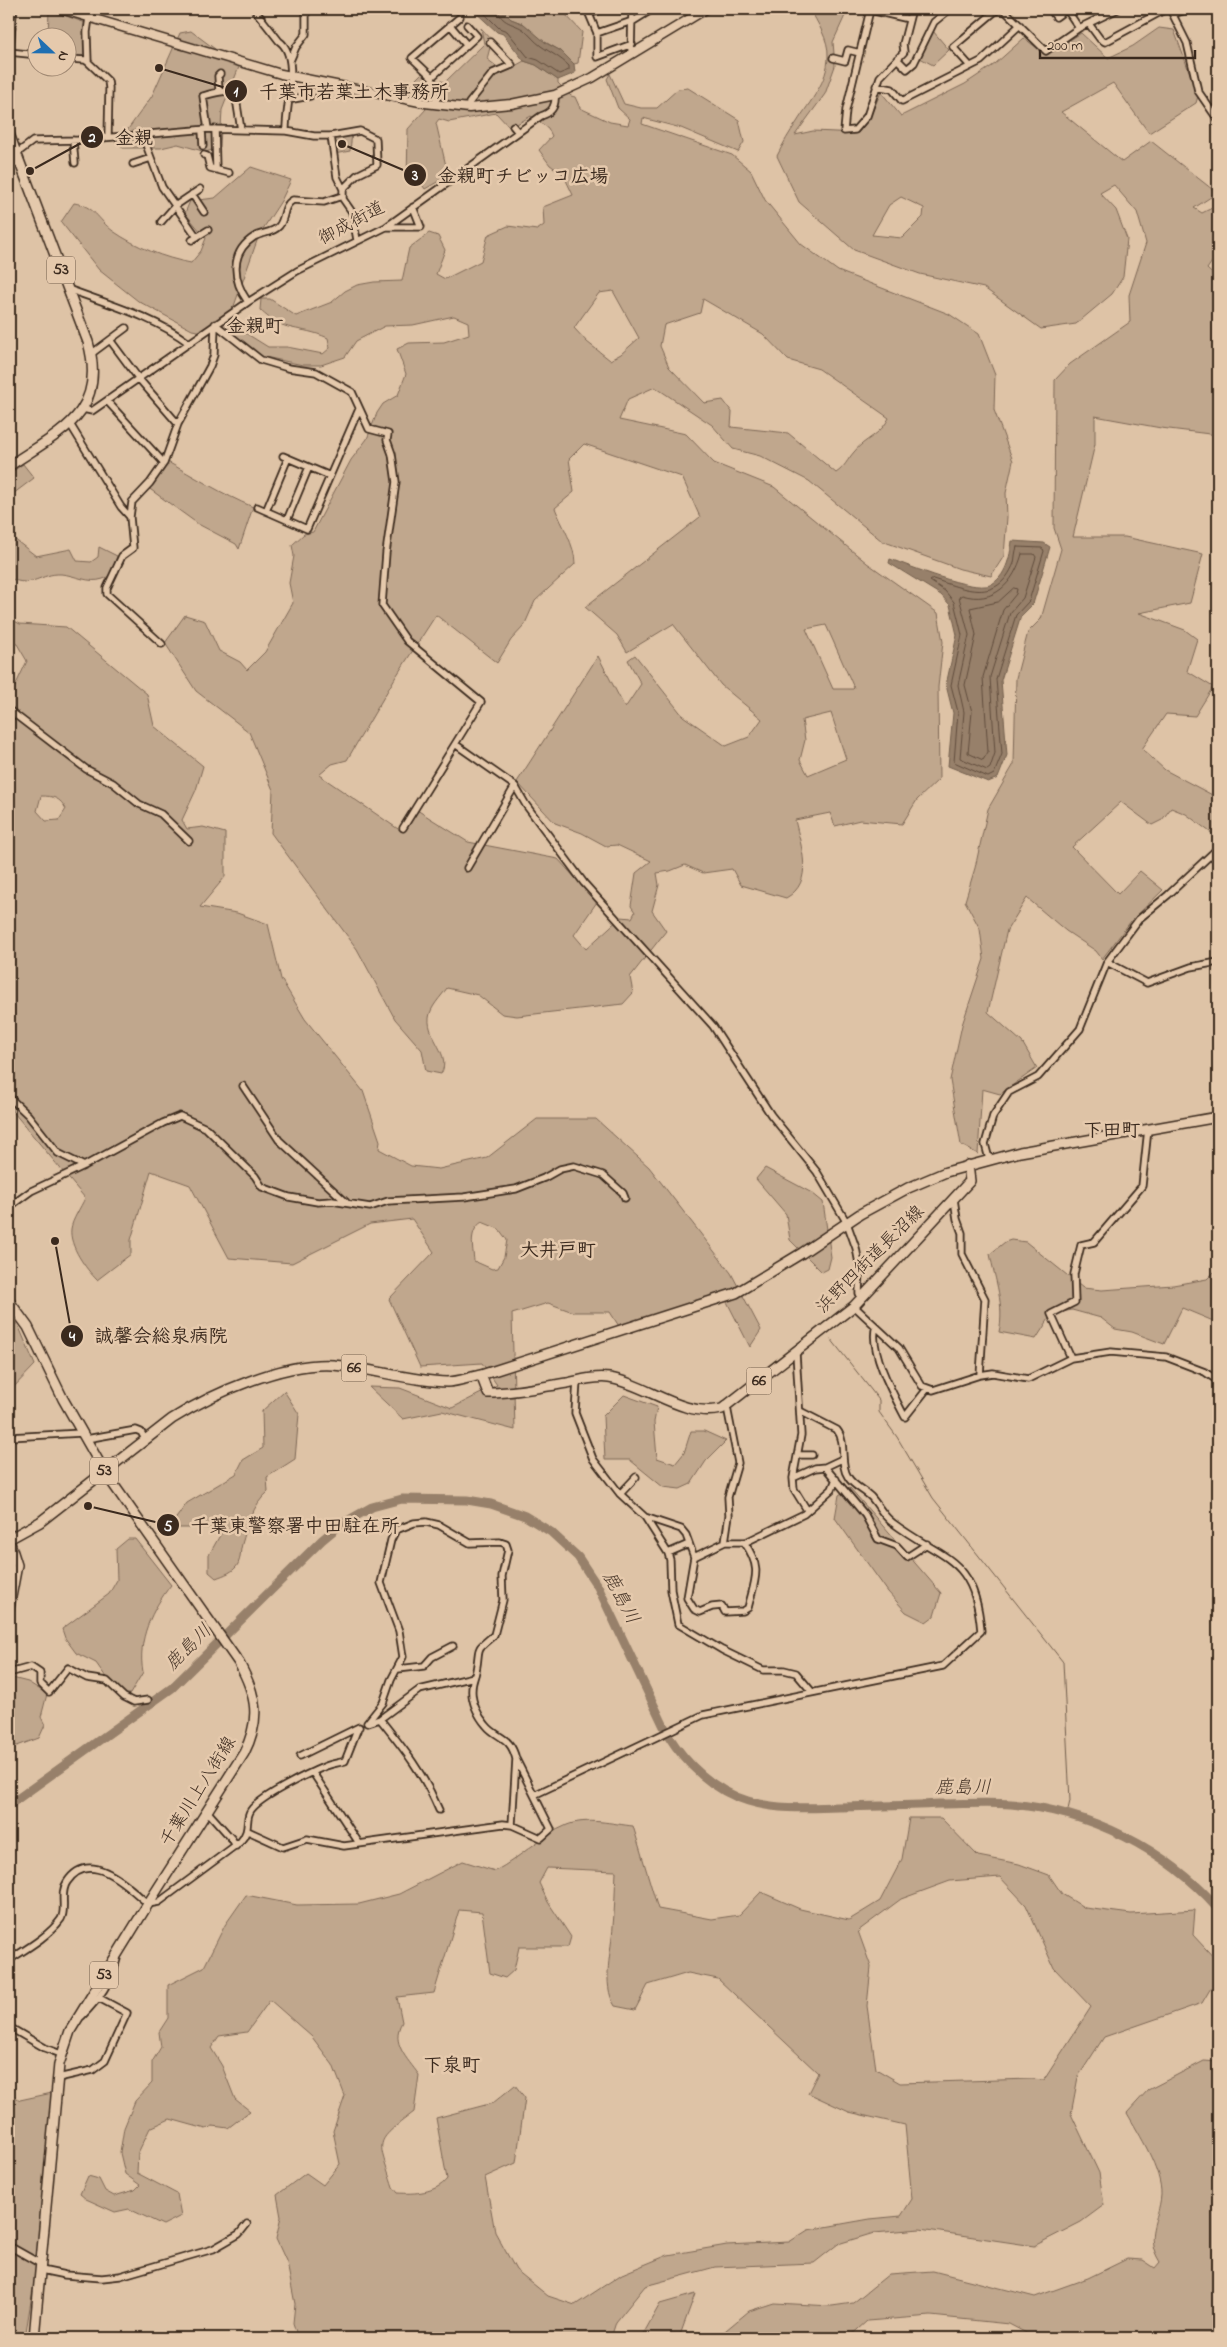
<svg xmlns="http://www.w3.org/2000/svg" width="1227" height="2347" font-family="'Indie Flower','Klee One',sans-serif">
  <style>
    .green { fill: #c0a78d; stroke: #7e6856; fill-rule: evenodd }
    .water { fill: #97806a; stroke: #725e4c }
    .lines { fill: none; stroke-linecap: round; stroke-linejoin: round }
    .shore { stroke: #604c3c; stroke-width: 1 }
    .stream { stroke: #725e4c; stroke-width: 1 }
    .river { stroke: #97806a; stroke-width: 9 }
    .street-casing { stroke: #3b2a1e; stroke-width: 9 }
    .secondary-casing { stroke: #3b2a1e; stroke-width: 11 }
    .primary-casing { stroke: #3b2a1e; stroke-width: 12 }
    .street { stroke: #e5c9ac; stroke-width: 5.5 }
    .secondary { stroke: #e5c9ac; stroke-width: 8 }
    .primary { stroke: #e5c9ac; stroke-width: 9 }
    .labels { text-anchor: middle; dominant-baseline: central; stroke-width: 5; stroke-linejoin: round; paint-order: stroke }
    .shield { fill: #e5c9ac; stroke: #6e5a49; stroke-width: 1 }
    .shield-label { font-size: 16px; font-weight: bold; fill: #3b2a1e }
    .street-label { font-size: 18px; fill: #3b2a1e; stroke: #e5c9ac }
    .neighbourhood-label { font-size: 19px; font-weight: bold; fill: #3b2a1e; stroke: #e5c9ac }
    .water-label { font-size: 19px; font-style: italic; fill: #4d3b2d; stroke: #e5c9ac }
    .leader { fill: none; stroke: #3b2a1e; stroke-width: 2 }
    .callout-dot { fill: #3b2a1e; stroke: #e5c9ac; stroke-width: 2 }
    .mark-label { font-size: 15px; text-anchor: middle; font-weight: bold; fill: #fff }
    .callout-label { font-size: 19px; text-anchor: middle; font-weight: bold; fill: #3b2a1e; stroke: #e5c9ac; stroke-width: 5; stroke-linejoin: round; paint-order: stroke }
  </style>
  <rect width="100%" height="100%" fill="#dec3a6"/>
  <filter id="ink" filterUnits="userSpaceOnUse"><feTurbulence type="fractalNoise" baseFrequency=".02" numOctaves="2"/><feDisplacementMap in="SourceGraphic" scale="10" xChannelSelector="R" yChannelSelector="G"/><feConvolveMatrix kernelMatrix="1 2 1 2 8 2 1 2 1" color-interpolation-filters="sRGB"/></filter>
  <g filter="url(#ink)">
    <path class="green" d="M501 9H575L565 14 582 32 578 63 574 64 561 51 540 39 524 24 511 19Z
      M810 9H848L833 42 835 66 825 94 795 135 813 131 858 133 869 119 881 92 901 116 965 84 995 64 1024 38 1046 55 1081 33 1108 58 1133 46 1159 28 1174 30 1198 96 1196 103 1149 133 1113 83 1061 112 1122 162 1151 141 1217 193 1194 208 1202 213 1218 205V253L1207 269 1218 279V435L1161 428 1095 416V444L1073 537H1125L1203 554 1190 603 1139 613 1185 630 1197 639 1187 671 1213 687 1195 716 1166 714 1142 749 1165 770 1218 798V838L1186 814 1171 808 1162 820 1152 825 1121 802 1072 847 1118 894 1140 871 1163 890 1131 921 1102 959 1096 951 1066 931 1027 898 1007 930 988 1012 1022 1042 1037 1068 1000 1094 982 1089 978 1154 961 1145 950 1080 962 1025 984 959 980 929 965 901 975 868 988 809 1014 764 1016 678 1028 632 1041 619 1061 549 1054 528 1055 380 1070 364 1130 322 1129 295 1146 243 1137 212 1114 185 1100 193 1116 210 1127 239 1123 277 1112 294 1076 324 1041 329 984 288 920 274 854 250 799 202 777 156C783 144 789 133 797 122 810 101 828 82 828 56 829 40 817 22 810 9ZM901 197 924 208 923 217 902 238 872 235 889 205Z
      M49 10 86 23 85 55 79 57 68 51V38H48Z
      M481 28 492 40 487 59 504 72 524 61 536 65 558 80V83L571 96 575 97 580 108 610 122 628 125 630 119 618 108 607 79 610 74 624 104 641 108H657L678 89 688 88 739 120 744 142 738 152 681 128 643 118 642 124 732 155 751 171 765 200 801 244 838 271 949 314 979 334 995 375 994 410 1013 461 1006 493 1007 517 1004 556 991 576 960 569 882 541 809 481 760 456 733 449 712 425 655 387 628 399 619 420 686 434 714 463 774 487 867 563 938 613 943 642 938 687 939 779 917 800 902 824 860 820 835 826 830 813 795 820C801 847 815 882 786 898L741 885 732 869 703 873 685 865 670 871 657 873 659 885 652 911 666 931 630 977 633 993 623 1004 517 1016 502 1014 478 995 447 988C441 997 430 1007 429 1018 427 1038 452 1055 441 1074L426 1071 422 1050 395 1019 357 949 271 833 273 790 249 732 196 691 165 643 185 615 205 621 219 651 240 662 247 670 265 652 293 603 289 583 294 556 292 545 304 534 313 532 351 460 367 439 377 413 383 404 398 395 406 374 397 349 409 343 444 342 469 334 468 322 454 316 413 325 385 326 356 341 345 357 321 365H303L256 355 227 329 214 334 192 330 138 301 99 270 61 222 74 203C95 206 97 219 113 231 136 247 164 258 191 263L201 251 206 238 185 213 190 201 215 198 251 167 291 180 281 201 259 235 234 306 231 324 268 347H287L323 354 330 348 328 338C299 325 285 334 260 310L261 299H270L296 316 332 302 345 291 357 285 374 282 402 281 409 248 429 233 438 236 445 250 436 274 445 279 481 261 488 235 508 226 537 230 544 225 543 207 573 195 563 174 550 165 539 150 552 136 548 128 531 116 510 128 496 113 449 122 439 119 436 123 446 166 439 181 425 189 418 179 407 180 408 129 426 109 406 89 427 68 437 80 445 82 484 44ZM613 291 639 338 621 354 610 360 587 342 574 328 599 293ZM703 299 763 334 788 360 819 369 889 418C880 436 865 438 854 452 847 460 845 467 836 473L788 433 731 427 732 412 723 400 704 403 669 367 660 346 664 325 700 313ZM584 444 682 477 700 517 585 607 617 635 627 652 673 624 721 685 762 719 749 737 726 746 683 716 635 655 628 660 641 684 625 708 598 656 517 782 555 823 582 833 606 846 617 845 651 861 636 873 631 906 635 912 632 918 621 917 586 949 574 935 597 902 558 859 468 842 417 810 401 831 319 775 332 764 347 760 395 678 436 615 497 663 511 640 524 626 535 601 575 564C575 545 562 526 555 508L574 492 569 459ZM826 625 854 688 853 689H833L806 629ZM831 713 846 759 808 775 800 760 805 740 802 720Z
      M191 31 239 67 222 110 220 147 206 152 178 144 161 148H123L118 143 152 96 180 33Z
      M933 31 949 50 933 65 920 58Z
      M352 133 350 151 334 154 332 137Z
      M166 461C195 477 222 494 253 507L239 549 236 544 198 524 147 487Z
      M23 464 34 478 9 497V474Z
      M9 535 36 556 71 549 77 561 91 562 98 557 99 547 117 556C114 564 112 577 103 579 89 584 75 575 61 574 40 573 33 589 9 578Z
      M9 618 20 624 66 627 147 694 154 726 203 766 196 790 182 820 187 829 203 827 225 833V877L200 907 237 913 268 924 281 979 305 1019 363 1091 380 1141 379 1149 411 1166 439 1169 487 1158 537 1119H596L649 1167 731 1273 761 1330 750 1347 724 1296 622 1331 610 1312H573L548 1303 512 1314 515 1430 442 1411 403 1419 369 1387 400 1388 452 1408 497 1385 482 1363 420 1367 389 1299 434 1252 412 1219 370 1224 292 1263 229 1258 190 1185 151 1171 131 1240V1254L97 1280C86 1269 69 1246 71 1229 72 1220 81 1207 85 1198L9 1107V699L27 661 17 644 9 643ZM41 796C54 796 60 798 66 809L59 820 46 821 37 811ZM482 1222 499 1229 507 1240 504 1257 498 1268 492 1269 474 1261C473 1248 468 1231 482 1222Z
      M765 1168 812 1193 823 1202 831 1257 828 1269 822 1272 790 1240 786 1214 756 1179Z
      M1011 1240 1026 1242 1083 1288 1102 1290 1173 1285 1207 1279 1218 1268V1323L1182 1308 1164 1344 1132 1332 1115 1329 1101 1318 1072 1310 1052 1314 1036 1339 999 1332C1005 1305 995 1280 990 1254L1005 1242Z
      M9 1315 19 1327 35 1365 9 1392Z
      M284 1391 299 1414 295 1459 267 1477 268 1492C253 1504 247 1527 242 1544 240 1550 241 1558 238 1564 234 1572 224 1575 216 1578L209 1572V1555L224 1528H169L187 1503 236 1474 243 1460 263 1448 262 1411Z
      M624 1395 657 1407 654 1422 657 1458 675 1464 684 1453 691 1431H704L726 1441 706 1461 691 1484 680 1489 663 1487 630 1460H605L603 1416Z
      M850 1488 941 1593 934 1616 926 1622 906 1612 888 1592 835 1518 839 1495Z
      M128 1539H135L171 1585C152 1609 137 1640 143 1672L130 1694H118L96 1663 76 1653 65 1638 62 1629 109 1594 117 1580 116 1549Z
      M12 1678 28 1682 47 1694 41 1717 45 1725 39 1738 17 1746 9 1744V1681Z
      M909 1818H941L978 1856 1019 1864 1049 1875 1062 1894 1085 1908 1131 1914 1195 1910 1193 1935 1218 1962 1215 1981 1202 2003 1104 2037 1078 2077 1071 2114 1099 2173 1104 2205 1081 2222 1034 2246 920 2229 874 2233 838 2244 814 2263 715 2267 645 2286 616 2322 611 2338H298L293 2323 295 2304 287 2263 276 2239 281 2217 277 2195 306 2173 323 2185 340 2164 333 2131 345 2096 333 2065 312 2037 270 2000 247 2032 219 2036 211 2048 222 2066 235 2099 250 2111 228 2128 213 2126 206 2129 170 2119 150 2128 138 2153 137 2173 177 2194 181 2216 163 2225 129 2209 115 2212 86 2199 80 2194 88 2176 99 2179 105 2191 114 2196 135 2190 140 2185 125 2174 120 2153 124 2128 135 2101 152 2083V2062L161 2047 159 2032 168 2018V1985L204 1967 225 1925 246 1895 297 1905 359 1904 399 1894 463 1861 495 1871C520 1858 540 1836 567 1825 587 1817 613 1824 633 1826L658 1909 712 1919 739 1915 761 1892 800 1909 849 1920 880 1901 902 1859ZM547 1868 616 1871C615 1889 615 1907 613 1926 612 1950 601 1984 615 2006L635 2010 648 1985 688 1973 718 1979 818 2073 808 2093 849 2112 905 2125 912 2199 901 2216 870 2219 808 2230 789 2242 727 2245 668 2255 622 2274 575 2305 548 2296 516 2270 495 2232 485 2177 516 2163 525 2098 515 2085 493 2103 436 2118 447 2179C436 2193 414 2194 398 2193L393 2187C378 2139 372 2144 414 2112L419 2075C407 2058 390 2043 402 2022L397 1997 434 1993 459 1910 482 1912 490 1973 505 1978 514 1970 519 1947H568L571 1937 548 1902 539 1883ZM1000 1877 1026 1905 1054 1968 1091 2007 1044 2080 1032 2079 900 2083 876 2069 867 2006 871 1967 858 1931 901 1899 950 1881Z
      M1204 2061 1218 2062V2338H1031L1030 2335 1009 2324 931 2316 867 2321 848 2338H719L720 2335 749 2311 774 2303 832 2306 853 2303 889 2274 933 2271 1035 2297 1088 2278 1127 2259 1143 2260 1155 2268 1160 2262C1143 2235 1159 2221 1161 2195 1162 2170 1139 2134 1127 2113L1148 2090Z
      M9 2093 20 2100 52 2093 35 2276 25 2338H9Z
      M695 2294 679 2338H641L660 2304Z"/>
    <path class="water" d="M472 9H501L511 19 524 24 546 43 561 51 574 64 575 73 558 80 536 65 524 61 503 34 497 32Z
      M1012 541 1044 543 1050 547 1033 604 1021 616 1001 680 1007 755 998 778 988 782 948 766 953 713 946 685 957 635 950 605 941 595 889 563 890 559C910 566 972 592 990 585 1006 577 1010 557 1012 541Z"/>
    <g class="lines">
      <path class="shore" d="M480 9 499 28 507 31 528 57 538 60 559 74 569 70V66C560 57 551 53 541 46 534 41 530 35 524 30 515 23 500 24 498 9
        M1017 547 1042 548 1044 551 1029 601 1016 615 996 679 1002 754 994 774 988 777 954 762 958 712 951 685 962 635 954 602 945 591 930 581 933 579C965 589 997 605 1014 563 1015 558 1015 552 1017 547Z
        M1022 554H1034L1036 557 1023 598 1010 613 990 677 995 753 990 768 987 770 960 758 964 712 958 685 969 635 959 597 962 595C994 605 1014 583 1022 554Z
        M1014 588 1017 589 1016 594 1003 610 983 677 988 752 983 760 968 753 972 712 965 685 976 635 970 608 998 602Z"/>
      <path class="stream" d="M831 1339 879 1400V1412L897 1437 933 1498 1063 1662 1070 1801 1067 1814"/>
      <path class="river" d="M9 1805 172 1688 322 1540 340 1525 372 1507 402 1499 467 1500 491 1504 525 1516 551 1532 578 1557 598 1587 668 1735C686 1764 714 1791 748 1801 777 1810 807 1808 838 1807 872 1806 906 1806 939 1804 963 1804 987 1802 1011 1804 1090 1811 1166 1849 1218 1908"/>
      <g class="street-casing">
        <path id="street" d="M254 9 279 41C301 56 285 108 286 131
          M603 9 589 14 597 33V57L632 44
          M1003 9 1046 51 1079 28
          M1050 9 1056 17 1067 9
          M1170 9 1187 43 1198 91 1218 120
          M1067 10 1079 28 1118 9
          M1173 14 1189 9
          M89 18 87 32 88 62 108 81 109 88 108 137
          M909 19 870 10 846 110 844 131 855 130 867 116 880 77 904 52 903 44 912 9
          M632 22 653 9
          M1089 24 1100 39 1105 42 1166 9
          M450 25 467 45
          M597 33 632 21
          M9 52 38 55
          M631 55 632 9
          M833 58 845 61 848 50 860 53
          M68 59 85 60 88 62
          M897 59 907 69 914 63 934 22 950 9
          M290 61 296 47 306 34V9
          M970 66 953 47 998 9
          M432 77 477 36 467 25
          M876 86 892 89 902 101 981 61 1020 25
          M219 91 218 76 220 74
          M288 100 310 96 313 92
          M437 105 432 77 412 58 460 17
          M469 108V103L493 73 512 65 490 42
          M513 126 518 132
          M208 129 203 96C214 93 224 90 235 92L241 130
          M215 129 216 168
          M202 130 203 146
          M142 134 162 187 197 237
          M331 136 337 177 343 189V199L352 212 357 240
          M73 140 75 163
          M16 154 33 141 78 140 208 129 286 131 314 136H331L360 131 376 139 377 165 357 175 343 189
          M204 155 207 156 210 168 229 173
          M133 164 151 158
          M9 168 18 160
          M192 194 204 212
          M161 222 175 206 200 189
          M386 227H421L413 207
          M192 240 208 230
          M68 289C108 304 155 317 189 343
          M248 302C233 281 229 253 254 237 262 232 272 234 279 226 286 218 282 206 293 200L324 202 342 196
          M215 324 261 360 288 368 316 372 352 392 369 429 388 434 387 440 392 454 396 482 386 553 382 605 407 641 481 702 455 744 515 786 526 805 584 883 713 1026 771 1115 817 1172 847 1223 856 1248 860 1269 859 1293 861 1298
          M110 340 139 379 178 424
          M91 354 126 328
          M107 401 164 463
          M83 409 92 411 248 302 297 271 386 227 541 116C552 113 556 106 555 95
          M70 424 121 507 130 517 133 548 122 556 107 588V594L162 644
          M283 456 330 476
          M257 507 307 529 359 409
          M266 511 288 458
          M130 517 132 502 150 483 164 463 178 424 210 366 214 355 215 324
          M287 520 309 467
          M9 710 86 769 113 783 139 804 161 814 189 841
          M403 828 455 744
          M467 868 515 786
          M1107 962 1147 983 1191 967 1218 962
          M243 1086 279 1140 346 1202
          M9 1097 28 1115 58 1153 84 1166
          M989 1159 985 1144 993 1116 1009 1092 1038 1077 1080 1029 1107 962 1139 919 1168 895 1218 848
          M954 1199 957 1219 962 1233V1254L985 1299 980 1375
          M9 1207 31 1191 84 1166 163 1123 180 1116 206 1128 255 1176 262 1187 289 1197 318 1202 332 1201 370 1207 388 1201 464 1197 516 1189 544 1178 560 1169 574 1166 603 1175 623 1193 625 1198
          M854 1306 899 1348 922 1386 933 1390 980 1375 993 1373 1028 1379 1071 1358 1111 1352 1166 1357 1205 1372 1218 1381
          M876 1326C868 1349 894 1396 905 1417L927 1389
          M796 1353 801 1435 793 1478 794 1489 807 1510
          M1071 1358 1051 1314 1075 1302 1074 1274 1081 1245 1094 1242 1142 1186 1148 1129
          M577 1381 575 1413 593 1459 620 1494 645 1517 668 1553 670 1560 671 1590 678 1624 722 1650 763 1670H784L796 1673 812 1692
          M9 1437 82 1433
          M86 1439 136 1430 141 1432 145 1439
          M798 1455H812
          M825 1467 842 1459
          M793 1478 815 1468 825 1467 865 1515 878 1539 897 1546 907 1557 927 1544
          M620 1494 636 1477
          M645 1517 681 1529 686 1535 694 1557 687 1598 694 1609 700 1612 712 1607 722 1606 725 1612 743 1611 748 1608C755 1579 763 1569 744 1542
          M725 1542 729 1515 728 1497 738 1463 727 1407
          M668 1553 689 1544
          M694 1557 725 1542H746L804 1514 832 1489 836 1479
          M398 1669 424 1666 432 1657 453 1646
          M9 1673 31 1667 40 1673V1683L49 1692 68 1668 87 1678 107 1681 124 1697 134 1702 148 1700
          M380 1719C404 1749 424 1774 439 1810
          M367 1723 383 1703 391 1680 403 1657 399 1631 381 1583 391 1540 396 1530 414 1523 426 1522 439 1525 470 1543 500 1542 506 1544 508 1550 502 1576 503 1600 494 1635C473 1652 481 1646 476 1671 475 1677 472 1682 472 1689 471 1701 478 1716 486 1725 497 1739 510 1735 516 1759L512 1825
          M368 1723 380 1719 419 1690 474 1677
          M300 1756 359 1727
          M516 1759 534 1795 703 1715 943 1666 981 1631C975 1556 944 1561 893 1523 883 1516 879 1506 871 1497 864 1490 853 1486 848 1477 839 1464 847 1442 837 1430L800 1411
          M313 1773 359 1843
          M207 1811 232 1839 236 1846
          M248 1831 283 1847 307 1839 344 1846 503 1824 512 1825 541 1838 551 1829 534 1795
          M9 1960C26 1949 49 1936 61 1919 67 1909 59 1893 67 1882 90 1847 129 1887 148 1904L159 1902 240 1842C252 1829 244 1819 251 1810 261 1796 309 1773 326 1766 332 1764 338 1763 345 1761L358 1728
          M82 2016C99 1999 111 1983 117 1959
          M9 2027 45 2048 61 2054
          M58 2078 93 2070 105 2061 127 2013 99 1998
          M9 2246 41 2264
          M41 2270 65 2275 102 2278 120 2276 213 2249 239 2234 247 2224"/>
      </g>
      <g class="secondary-casing">
        <path id="secondary" d="M61 9 281 74 425 103 469 108 511 104 555 95 592 78 706 9"/>
      </g>
      <g class="primary-casing">
        <path id="primary" d="M9 41 12 9
          M9 134 88 342C108 414 59 432 9 466
          M9 1301 28 1327 63 1399 104 1471 239 1663C257 1696 261 1719 244 1753L148 1904 70 2031 59 2064 34 2338
          M481 1375 488 1393C515 1393 541 1387 567 1383 581 1380 596 1376 609 1378 647 1384 682 1418 722 1409L854 1306 970 1181 968 1165
          M9 1539 40 1522 172 1419C213 1393 284 1362 333 1365 371 1368 409 1381 447 1382 458 1382 470 1377 481 1375L736 1293 802 1253 860 1214 908 1188 946 1172 1020 1152 1218 1117
          M9 1540 17 1565 9 1608"/>
      </g>
      <use href="#street" class="street"/>
      <use href="#secondary" class="secondary"/>
      <use href="#primary" class="primary"/>
    </g>
  </g>
  <g class="labels">
    <g class="shield">
      <rect x="47" y="256.5" width="28" height="27" rx="4"/>
      <rect x="341.5" y="1354.5" width="25" height="27" rx="4"/>
      <rect x="746.5" y="1367.5" width="25" height="27" rx="4"/>
      <rect x="90" y="1457.5" width="28" height="27" rx="4"/>
      <rect x="90" y="1961.5" width="28" height="27" rx="4"/>
    </g>
    <g class="shield-label">
      <text x="61" y="270">53</text>
      <text x="354" y="1368">66</text>
      <text x="759" y="1381">66</text>
      <text x="104" y="1471">53</text>
      <text x="104" y="1975">53</text>
    </g>
    <g class="street-label">
      <text transform="translate(352 224) rotate(-28)">御成街道</text>
      <text transform="translate(871 1260) rotate(-45)">浜野四街道長沼線</text>
      <text transform="translate(199 1792) rotate(-58)">千葉川上八街線</text>
    </g>
    <g class="neighbourhood-label">
      <text x="255" y="327">金親町</text>
      <text x="1112" y="1131">下田町</text>
      <text x="558" y="1251">大井戸町</text>
      <text x="452" y="2066">下泉町</text>
    </g>
    <g class="water-label">
      <text transform="translate(620 1598) rotate(62)">鹿島川</text>
      <text transform="translate(189 1648) rotate(-45)">鹿島川</text>
      <text x="963" y="1788">鹿島川</text>
    </g>
  </g>
  <path class="leader" d="M159 68L236 91M30 171L92 137M342 144L415 175M55 1241L72 1336M88 1506L168 1525"/>
  <g class="callout-dot">
    <circle cx="159" cy="68" r="5"/>
    <circle cx="30" cy="171" r="5"/>
    <circle cx="342" cy="144" r="5"/>
    <circle cx="55" cy="1241" r="5"/>
    <circle cx="88" cy="1506" r="5"/>
    <circle cx="236" cy="91" r="12"/>
    <circle cx="92" cy="137" r="12"/>
    <circle cx="415" cy="175" r="12"/>
    <circle cx="72" cy="1336" r="12"/>
    <circle cx="168" cy="1525" r="12"/>
  </g>
  <g class="mark-label">
    <text x="236" y="96">1</text>
    <text x="92" y="142">2</text>
    <text x="415" y="180">3</text>
    <text x="72" y="1341">4</text>
    <text x="168" y="1531">5</text>
  </g>
  <g class="callout-label">
    <text x="354" y="98">千葉市若葉土木事務所</text>
    <text x="134" y="144">金親</text>
    <text x="523" y="182">金親町チビッコ広場</text>
    <text x="161" y="1342">誠馨会総泉病院</text>
    <text x="295" y="1532">千葉東警察署中田駐在所</text>
  </g>
  <rect width="1227" height="2347" fill="none" stroke="#e5c9ac" stroke-width="30"/>
  <rect x="15" y="15" width="1197" height="2317" fill="none" stroke="#3b2a1e" stroke-width="2" filter="url(#ink)"/>
  <g transform="translate(52 52) rotate(112)"><circle r="24" fill="#e5c9ac" stroke="#a18973"/>
  <path d="M0-4L9 19L0 12L-9 19Z" fill="#1f6fb2"/>
  <text y="-8" font-size="14" font-weight="bold" text-anchor="middle" fill="#3b2a1e">N</text>
  </g>
  <path d="M1040 50v8h155v-8" fill="none" stroke="#3b2a1e" stroke-width="2.5"/>
  <text x="1047" y="50" font-size="15" fill="#3b2a1e" stroke="#e5c9ac" stroke-width="4" paint-order="stroke">200 m</text>
</svg>
